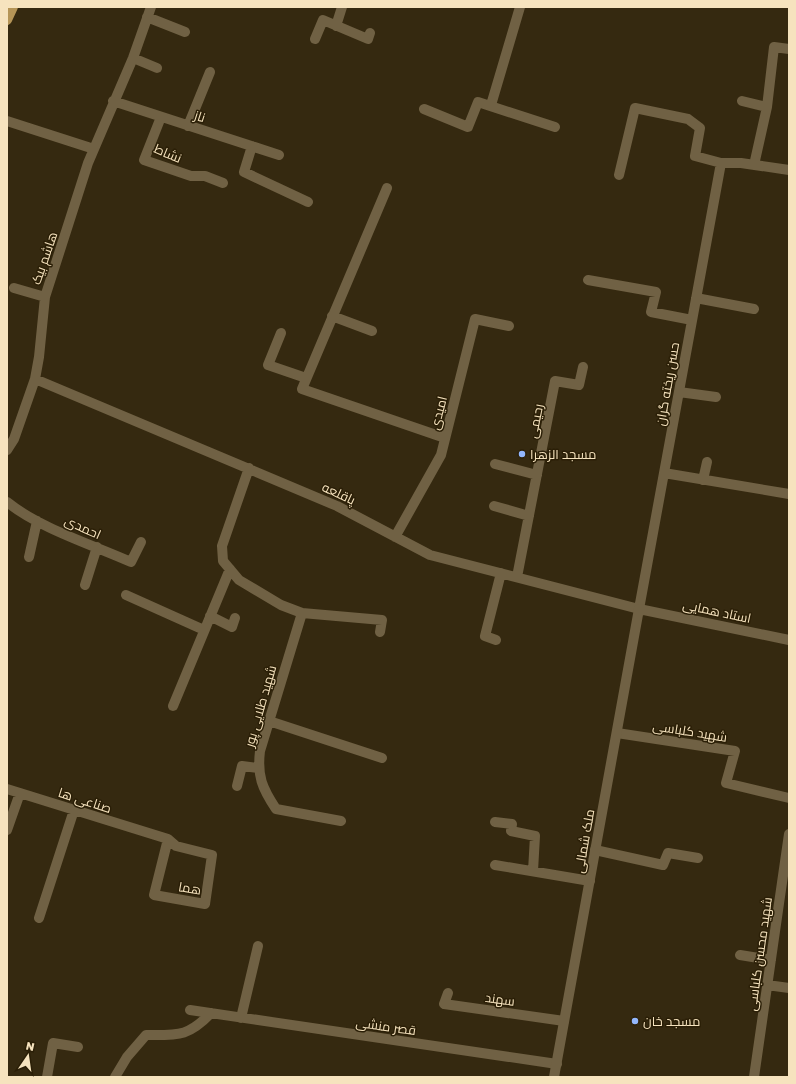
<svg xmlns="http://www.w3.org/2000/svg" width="796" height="1084" font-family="'Golos Text',Cairo,sans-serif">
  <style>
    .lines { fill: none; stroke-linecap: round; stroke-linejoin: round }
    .minor { stroke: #706144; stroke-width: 10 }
    .tertiary { stroke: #706144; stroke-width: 10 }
    .primary { stroke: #b59557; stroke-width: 10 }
    .poi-dot { fill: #93b7fd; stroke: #2b1f07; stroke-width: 1.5 }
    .labels { text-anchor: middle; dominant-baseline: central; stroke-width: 3; stroke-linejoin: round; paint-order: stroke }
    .street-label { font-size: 13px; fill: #f6e3be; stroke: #2b1f07 }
    .poi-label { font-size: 13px; fill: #f6e3be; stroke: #2b1f07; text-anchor: start }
  </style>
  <rect width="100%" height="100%" fill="#352910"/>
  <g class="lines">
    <path class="minor" d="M147 17 185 32
      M336 26 342 7
      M315 39 323 20 368 39 370 33
      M133 58 157 68
      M113 101 279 155
      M742 101 767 107
      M491 105 520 7
      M424 109 468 127 478 102 555 127
      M161 117 144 160 191 176H205L223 183
      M7 121 94 149
      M188 126 210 72
      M252 146 244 172 308 202
      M754 165 767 107 774 47 789 49
      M619 175 635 108 688 119 700 128 695 156 721 163H741L789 170
      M387 188 302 389 445 438
      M588 280 656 292 651 312 692 320
      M14 288 45 297
      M696 298 754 309
      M332 316 372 331
      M281 333 268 365 306 378
      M35 379 337 506 430 555 639 609 721 163
      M679 392 716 397
      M7 450 14 439 35 379 39 357 45 297 88 163 133 58 151 7
      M495 464 537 475
      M249 468 222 546 223 561 239 580 281 605 302 613 382 620 380 632
      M664 473 789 494
      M703 480 707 462
      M7 502C39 528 93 545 131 562L141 542
      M494 506 529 516
      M395 537 441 455 475 319 509 326
      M29 557 37 521
      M517 577 555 381 579 385 583 367
      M85 585 97 547
      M126 595 204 630
      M302 613 260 751C257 776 262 788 276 809L341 821
      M210 616 232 627 235 618
      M496 640 485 636 501 573
      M173 706 230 569
      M269 721 382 758
      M617 733 735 751 726 783 789 798
      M237 786 242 766 258 768
      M7 789 168 839 176 846 212 855 205 904 154 895 168 839
      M495 822 512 824 511 831 535 836 533 871
      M7 830 20 793
      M595 850 663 865 668 853 698 858
      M495 865 590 881
      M39 918 74 810
      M740 955 771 960
      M767 985 789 988
      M448 993 444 1004 564 1021
      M190 1010 557 1064
      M241 1018 258 946
      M47 1077 53 1043 78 1047
      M115 1077 127 1057 146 1035C178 1035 188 1037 211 1013
      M754 1077 789 834"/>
    <path class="tertiary" d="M554 1077 639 609 789 640"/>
    <path class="primary" d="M7 20 13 7"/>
  </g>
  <g class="poi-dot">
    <circle cx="522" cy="454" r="4"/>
    <circle cx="635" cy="1021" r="4"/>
  </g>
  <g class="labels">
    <g class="street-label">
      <text transform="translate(200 116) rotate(18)">ناز</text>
      <text transform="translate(168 153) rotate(23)">نشاط</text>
      <text transform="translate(44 258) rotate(-71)">هاشم بیک</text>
      <text transform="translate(667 384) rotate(-80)">حسن ریخته گران</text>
      <text transform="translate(438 413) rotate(-76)">امیدی</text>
      <text transform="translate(535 421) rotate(-79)">رحیمی</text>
      <text transform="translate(339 493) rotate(25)">پاقلعه</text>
      <text transform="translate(83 527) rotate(24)">احمدی</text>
      <text transform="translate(717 611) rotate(12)">استاد همایی</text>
      <text transform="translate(260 706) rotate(-74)">شهید طلایی پور</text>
      <text transform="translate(690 731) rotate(9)">شهید کلباسی</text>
      <text transform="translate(85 800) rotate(18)">صناعی ها</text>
      <text transform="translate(584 841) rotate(-80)">ملک شمالی</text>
      <text transform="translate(190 888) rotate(10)">هما</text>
      <text transform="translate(759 954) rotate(-82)">شهید محسن کلباسی</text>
      <text transform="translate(500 999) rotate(8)">سهند</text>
      <text transform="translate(386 1026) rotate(8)">قصر منشی</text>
    </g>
    <g class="poi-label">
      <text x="530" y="454">مسجد الزهرا</text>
      <text x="643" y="1021">مسجد خان</text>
    </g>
  </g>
  <rect width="796" height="1084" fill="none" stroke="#f6e3be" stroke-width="16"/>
  <g transform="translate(28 1056) rotate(13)" stroke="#2b1f07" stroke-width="3" paint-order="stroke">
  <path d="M0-3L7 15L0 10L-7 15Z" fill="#f6e3be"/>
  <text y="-6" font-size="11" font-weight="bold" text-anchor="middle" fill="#f6e3be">N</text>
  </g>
</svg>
